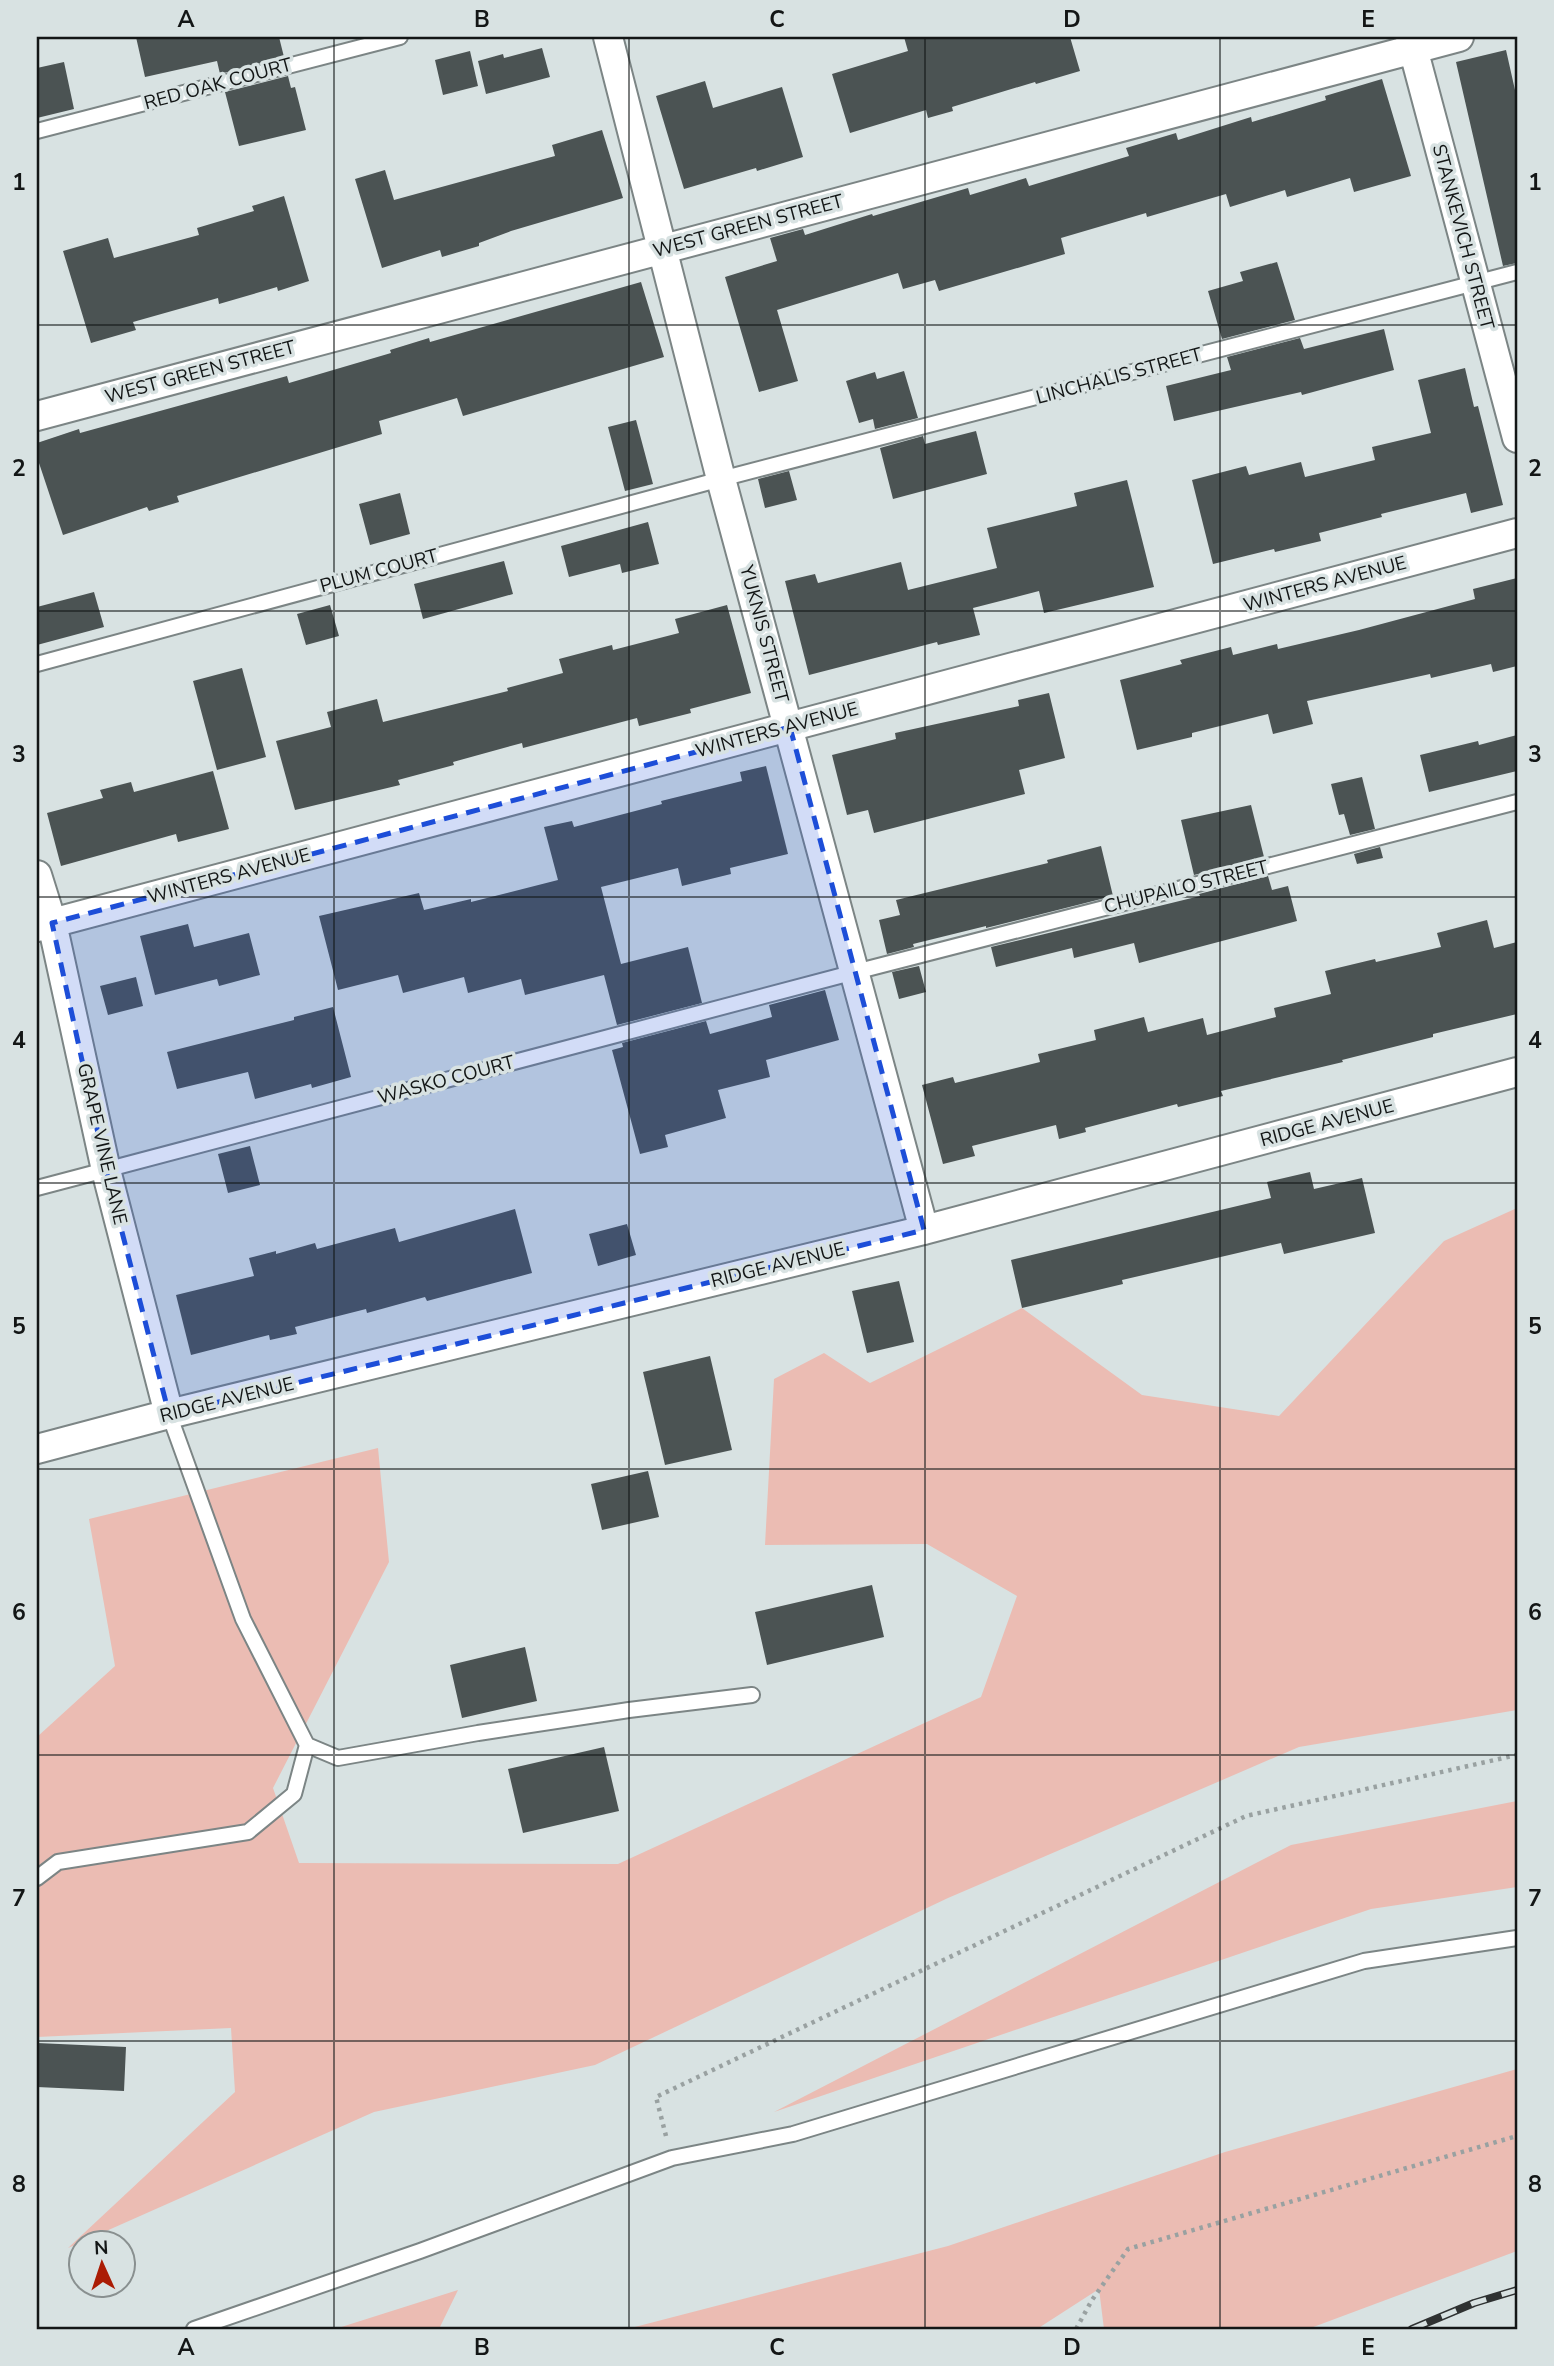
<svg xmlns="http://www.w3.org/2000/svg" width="1554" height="2366" font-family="'Nunito Sans',sans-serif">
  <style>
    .green { fill: #ebbcb3 }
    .building { fill: #4b5353 }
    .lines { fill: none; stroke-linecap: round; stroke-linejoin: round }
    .lane-casing { stroke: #7c8585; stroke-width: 18 }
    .street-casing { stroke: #7c8585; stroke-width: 32 }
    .path { stroke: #99a1a1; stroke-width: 4.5; stroke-dasharray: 3.5 5; stroke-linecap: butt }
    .lane { stroke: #fff; stroke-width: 14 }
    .street { stroke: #fff; stroke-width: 28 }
    .rail-casing { stroke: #2f3232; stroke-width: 8 }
    .rail { stroke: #d8e2e2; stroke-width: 5; stroke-dasharray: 16; stroke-linecap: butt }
    .marked { fill: #1d4ed8; fill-opacity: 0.2; stroke: #1d4ed8; stroke-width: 5; stroke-dasharray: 14 9; stroke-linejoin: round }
    .grid { fill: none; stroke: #131616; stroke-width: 2; stroke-opacity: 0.55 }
    .labels { text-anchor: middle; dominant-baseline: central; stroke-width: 7; stroke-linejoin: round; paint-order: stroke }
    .street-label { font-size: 19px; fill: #131616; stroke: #d8e2e2 }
    .neatline { fill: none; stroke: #131616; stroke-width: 2.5 }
    .grid-label { font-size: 23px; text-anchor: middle; font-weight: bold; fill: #131616 }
  </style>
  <rect width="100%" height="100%" fill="#d8e2e2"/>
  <path class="green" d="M1517 1208V1710L1299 1747 948 1898 595 2065 374 2112 68 2248 235 2092 231 2028 37 2037V1737L115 1666 89 1519 378 1448 389 1562 273 1788 299 1863 618 1864 981 1697 1017 1596 927 1544 765 1545 774 1379 824 1353 870 1383 1022 1308 1142 1395 1279 1416 1444 1241Z
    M1517 1801V1887L1371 1909 774 2112 1291 1845Z
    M1517 2069V2251L1308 2329H1104L1099 2289 1037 2329H627L948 2246 1225 2152Z
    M458 2290 439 2329H335Z"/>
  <path class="building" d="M136 37H279L284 57 220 74 217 61 145 77Z
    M904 37H1070L1080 71 1036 84 1035 82 952 107 953 111 928 118 926 110 850 133 832 74 908 51Z
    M542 48 550 77 486 94 478 61 503 54 504 58Z
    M1506 50 1517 99V263L1503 266 1456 62Z
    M470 51 478 86 443 95 435 60Z
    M64 62 74 109 37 118V68Z
    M288 76 291 88 295 87 306 130 239 146 225 92Z
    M1382 79 1411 176 1354 192 1350 178 1287 197 1285 190 1230 207 1226 194 1147 217 1146 213 1061 238 1065 254 939 291 935 280 903 289 898 273 777 310 798 381 759 392 725 277 777 261 770 238 803 229 805 235 872 214 873 216 968 188 970 195 1026 178 1029 186 1129 156 1126 148 1176 133 1178 140 1251 117 1252 122 1326 100 1325 96Z
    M705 81 713 108 782 87 803 157 757 171 756 168 684 189 656 96Z
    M602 130 623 198 511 231 479 243V246L442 257 440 250 382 268 355 179 385 170 394 200 555 156 552 145Z
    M284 196 309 281 278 291 277 287 219 304 218 298 133 322 136 330 91 343 63 251 108 238 114 258 199 235 197 228 254 211 252 206Z
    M1277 262 1295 320 1222 339 1208 291 1243 281 1240 272Z
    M641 282 664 357 463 416 457 398 379 421 382 434 177 496 179 502 149 511 147 507 63 535 37 457V443L79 429 80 433 287 376 289 383 391 353 390 350 429 338 430 342Z
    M1384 329 1394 370 1302 395 1301 392 1174 421 1166 386 1231 370 1227 357 1300 338 1304 349Z
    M1465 368 1474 407 1478 406 1503 505 1471 513 1466 493 1381 514 1382 517 1319 533 1321 541 1275 552 1274 549 1213 564 1192 480 1246 466 1249 475 1301 462 1305 477 1375 460 1372 447 1431 433 1418 380Z
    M904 371 918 418 875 429 873 419 859 423 846 381 875 372 877 379Z
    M636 420 653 484 625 491 608 427Z
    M976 431 987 474 893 499 880 448 923 436 925 444Z
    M789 471 797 500 765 508 758 479Z
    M1127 480 1154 587 1044 613 1039 591 973 608 980 635 938 645 937 642 809 675 785 581 815 574 818 583 901 562 908 590 997 568 987 528 1077 506 1074 493Z
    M400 493 410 534 370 545 359 504Z
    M648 522 659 564 622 573 620 564 569 577 561 546Z
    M504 561 513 594 423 619 414 584Z
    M1517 578V666L1493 672 1491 664 1431 678 1430 674 1307 701 1313 724 1273 734 1268 714 1192 733V737L1137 750 1120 680 1182 664 1180 660 1231 647 1233 655 1277 644 1278 649 1359 630 1475 599 1473 589Z
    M94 592 104 627 37 645V607Z
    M330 605 339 636 306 645 297 614Z
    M727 605 751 693 690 709 691 713 639 726 637 718 523 748 522 743 453 762 454 765 398 780 400 785 295 810 276 741 331 727 327 712 377 699 383 722 508 691 507 688 563 673 559 659 612 645 613 650 679 633 675 619Z
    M242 668 266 757 217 770 193 681Z
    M1049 693 1065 758 1019 770 1025 794 874 833 868 810 847 815 832 755 896 739 895 733 1019 706 1018 700Z
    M1517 735V771L1429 792 1420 755 1478 741 1479 745Z
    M766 766 788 854 730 868 731 874 682 886 678 868 601 887 621 964 688 947 702 1003 617 1025 604 975 525 995 521 979 468 993 464 977 403 993 398 975 338 990 319 916 419 893 424 910 471 899V902L558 880 544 827 572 821 574 827 662 804 661 801 742 781 740 772Z
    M213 771 229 829 178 842 176 834 61 866 47 813 103 798 100 790 131 782 134 792Z
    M1362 777 1375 829 1350 835 1344 814 1339 815 1331 784Z
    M1251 805 1264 857 1194 875 1181 820Z
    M1101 846 1113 896 986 928V926L913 944 914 947 887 954 879 920 900 915 896 900 1048 863 1047 860Z
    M1380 847 1383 858 1357 864 1354 854Z
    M1268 876 1272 890 1288 886 1297 921 1139 963 1134 943 1074 958 1072 948 996 967 991 947 1200 896 1199 894Z
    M1487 920 1494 948 1517 942V1014L1433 1034V1037L1342 1060 1343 1062 1221 1091 1223 1096 1178 1107 1177 1104 1085 1128 1086 1132 1059 1139 1056 1125 972 1146 975 1156 943 1164 922 1085 953 1077 955 1083 1040 1062 1038 1054 1096 1040 1094 1030 1144 1017 1148 1032 1203 1018 1207 1035 1276 1017 1274 1008 1331 994 1325 971 1375 959 1376 962 1441 947 1437 933Z
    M188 924 194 947 249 933 260 975 219 986 217 979 155 995 140 936Z
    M919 966 926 992 899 999 892 972Z
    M136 977 143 1006 108 1015 100 986Z
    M825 990 839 1040 766 1060 770 1077 718 1090 726 1118 665 1135 668 1147 640 1154 612 1050 623 1047 622 1043 706 1021 710 1034 772 1017 769 1005Z
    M333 1007 351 1077 312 1088 311 1084 255 1099 248 1072 177 1089 167 1052 294 1020V1017Z
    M250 1146 260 1185 228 1193 218 1154Z
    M1310 1172 1314 1189 1362 1178 1375 1233 1284 1254 1281 1243 1122 1280 1123 1284 1022 1308 1011 1260 1271 1198 1267 1182Z
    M515 1209 532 1273 427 1301 425 1297 367 1313 366 1309 295 1327 297 1334 270 1340 269 1335 191 1355 176 1295 254 1276 249 1258 276 1251V1254L315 1243 317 1249 395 1228 399 1242Z
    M627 1224 636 1255 598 1266 589 1234Z
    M899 1281 914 1342 867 1353 852 1291Z
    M710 1356 732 1450 665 1465 643 1372Z
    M648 1471 659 1517 602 1530 591 1484Z
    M872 1585 884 1637 767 1665 755 1612Z
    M525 1647 537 1701 462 1718 450 1665Z
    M604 1747 619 1811 523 1833 508 1769Z
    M37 2043 126 2047 124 2091 37 2087Z"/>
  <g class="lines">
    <g class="lane-casing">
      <path id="lane" d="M37 131 400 37
        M37 664 721 479 1517 272
        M37 1188 855 972 1517 802
        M169 1414 243 1619 307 1745 338 1758 478 1733 629 1710 752 1695
        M37 1878 58 1862 248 1832 294 1794 307 1745
        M194 2329 420 2251 672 2158 793 2134 1364 1961 1517 1938"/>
    </g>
    <g class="street-casing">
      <path id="street" d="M608 37 721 479 924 1230
        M1410 37 1517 438
        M37 416 1459 37
        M37 875 52 923 106 1170 169 1414
        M37 927 1517 533
        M37 1449 169 1414 924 1230 1517 1072"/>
    </g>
    <path class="path" d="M666 2136 656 2097 1246 1816 1517 1755
      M1076 2329 1092 2300 1128 2249 1517 2136"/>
    <use href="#lane" class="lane"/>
    <use href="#street" class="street"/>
    <g class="rail-casing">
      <path id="rail" d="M1412 2329 1474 2303 1517 2290"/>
    </g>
    <use href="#rail" class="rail"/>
  </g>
  <path class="marked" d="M790 727 924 1230 169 1414 106 1170 52 923Z"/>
  <path class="grid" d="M334 37V2329M629 37V2329M925 37V2329M1220 37V2329M37 325H1517M37 611H1517M37 897H1517M37 1183H1517M37 1469H1517M37 1755H1517M37 2041H1517"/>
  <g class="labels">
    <g class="street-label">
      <text transform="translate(218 84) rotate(-15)">RED OAK COURT</text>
      <text transform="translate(748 226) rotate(-15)">WEST GREEN STREET</text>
      <text transform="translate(1463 237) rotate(75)">STANKEVICH STREET</text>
      <text transform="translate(200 372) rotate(-15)">WEST GREEN STREET</text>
      <text transform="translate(1119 376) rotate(-15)">LINCHALIS STREET</text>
      <text transform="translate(379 571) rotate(-15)">PLUM COURT</text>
      <text transform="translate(1325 584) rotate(-15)">WINTERS AVENUE</text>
      <text transform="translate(764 634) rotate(75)">YUKNIS STREET</text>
      <text transform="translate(777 730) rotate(-15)">WINTERS AVENUE</text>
      <text transform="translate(229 876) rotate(-15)">WINTERS AVENUE</text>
      <text transform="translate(1186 887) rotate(-14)">CHUPAILO STREET</text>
      <text transform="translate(446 1080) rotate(-15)">WASKO COURT</text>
      <text transform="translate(1327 1123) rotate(-15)">RIDGE AVENUE</text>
      <text transform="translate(102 1144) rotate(77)">GRAPE VINE LANE</text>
      <text transform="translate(778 1265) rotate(-14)">RIDGE AVENUE</text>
      <text transform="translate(227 1400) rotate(-14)">RIDGE AVENUE</text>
    </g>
  </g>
  <rect width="1554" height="2366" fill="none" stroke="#d8e2e2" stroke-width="77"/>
  <g transform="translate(102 2264) rotate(357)"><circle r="33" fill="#d8e2e2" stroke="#899090" stroke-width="2"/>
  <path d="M0-5L12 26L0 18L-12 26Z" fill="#ab1c04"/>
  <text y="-10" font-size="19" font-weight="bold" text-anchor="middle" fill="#131616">N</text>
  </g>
  <rect x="38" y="38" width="1478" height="2290" class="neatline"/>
  <g class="grid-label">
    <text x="186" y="27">A</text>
    <text x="482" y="27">B</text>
    <text x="777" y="27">C</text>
    <text x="1072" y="27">D</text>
    <text x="1368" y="27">E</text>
    <text x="19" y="190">1</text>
    <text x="1535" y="190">1</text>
    <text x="19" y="476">2</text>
    <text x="1535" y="476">2</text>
    <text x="19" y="762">3</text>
    <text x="1535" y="762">3</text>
    <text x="19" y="1048">4</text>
    <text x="1535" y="1048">4</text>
    <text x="19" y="1334">5</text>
    <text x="1535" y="1334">5</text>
    <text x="19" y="1620">6</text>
    <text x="1535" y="1620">6</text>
    <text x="19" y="1906">7</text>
    <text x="1535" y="1906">7</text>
    <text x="19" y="2192">8</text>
    <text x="1535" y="2192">8</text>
    <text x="186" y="2355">A</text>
    <text x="482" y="2355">B</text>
    <text x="777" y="2355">C</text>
    <text x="1072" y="2355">D</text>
    <text x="1368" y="2355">E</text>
  </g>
</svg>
